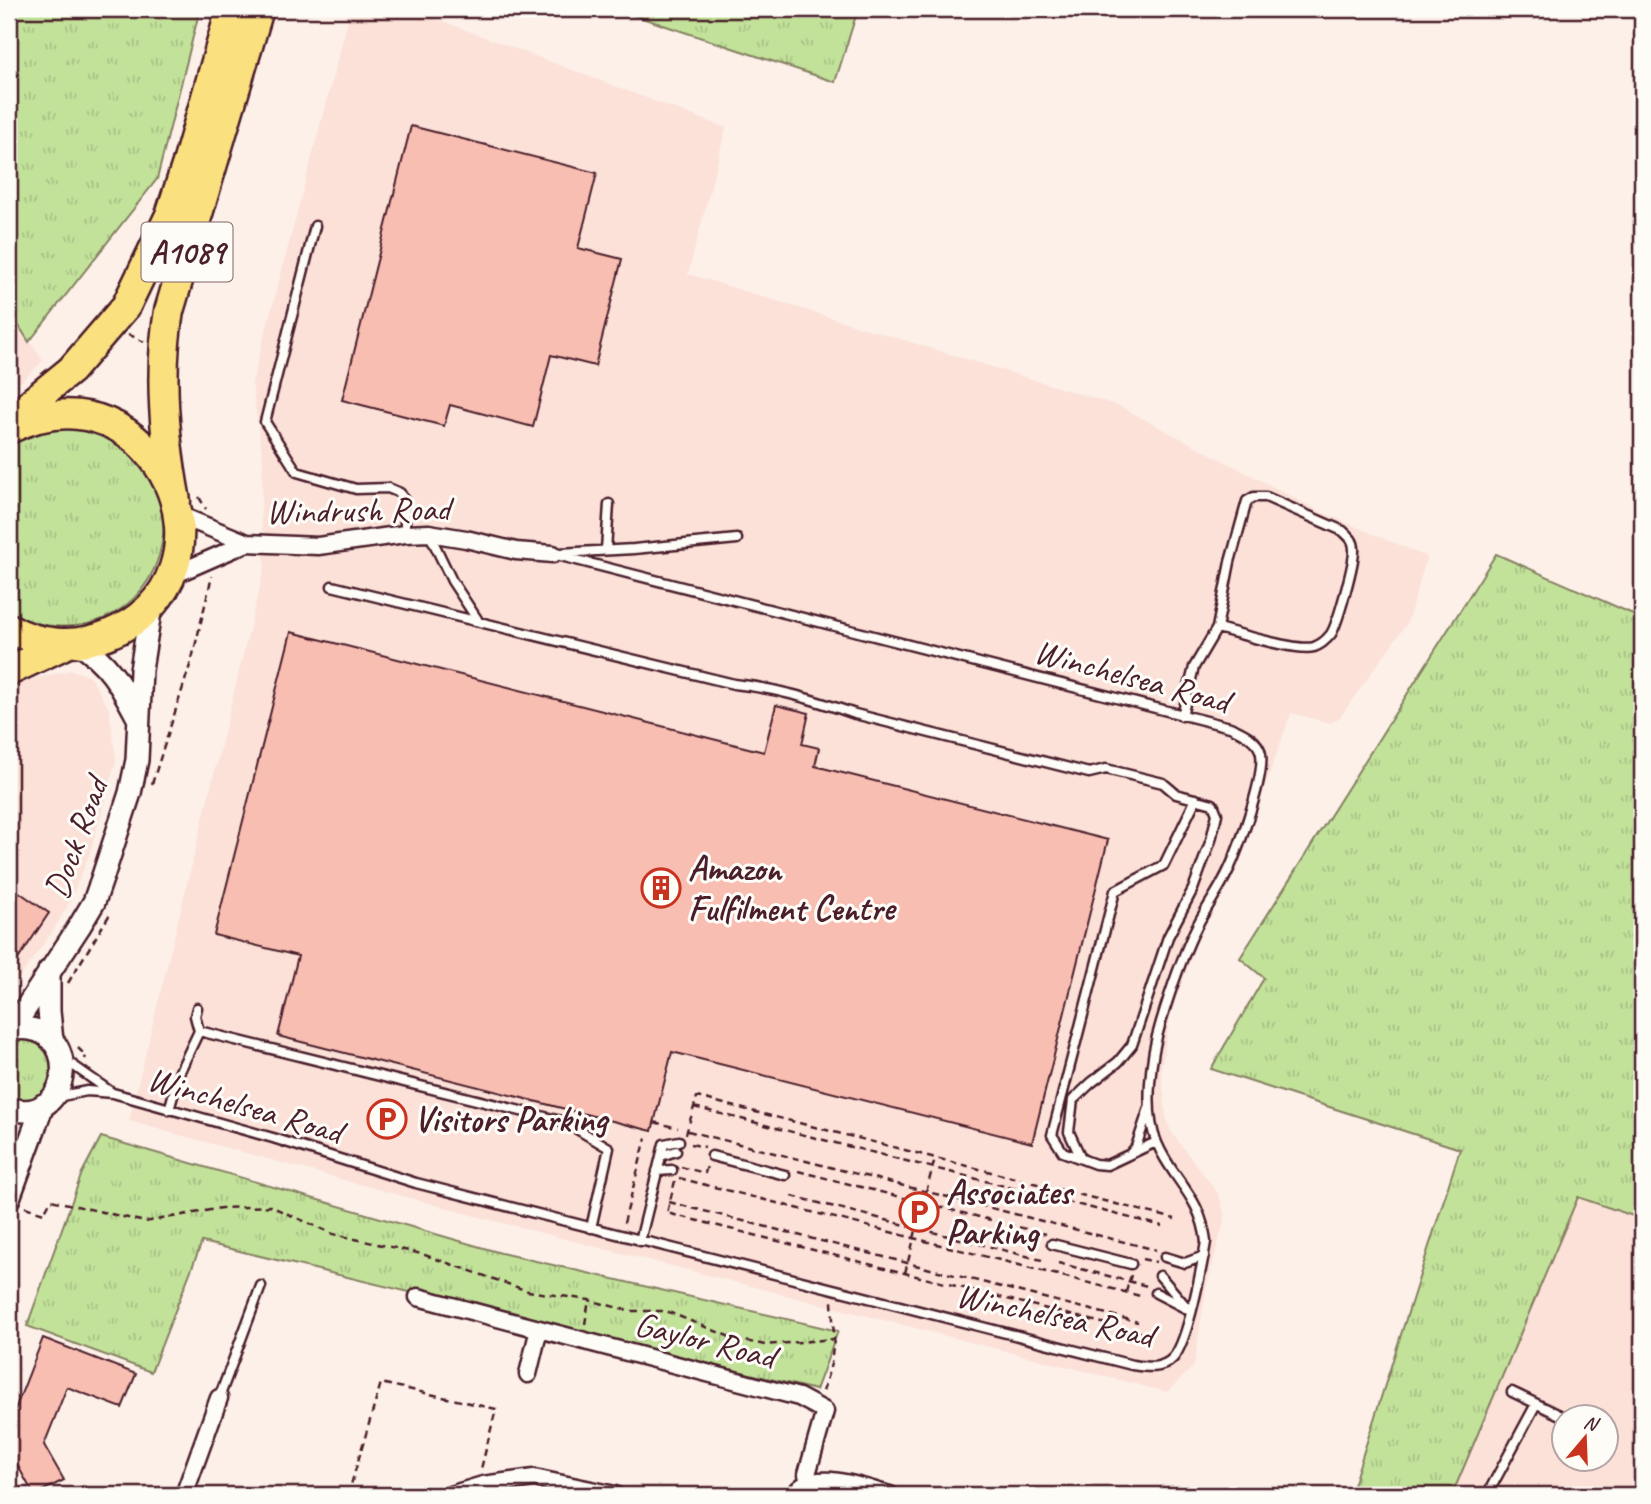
<svg xmlns="http://www.w3.org/2000/svg" width="1651" height="1504" font-family="Caveat,sans-serif">
  <style>
    .built { fill: #fbe1d8; fill-rule: evenodd }
    .grass { fill: url(#grass-tufts); stroke: #868062; stroke-width: 2 }
    .building { fill: #f9beb2; stroke: #4a1f2b; stroke-width: 2 }
    .lines { fill: none; stroke-linecap: round; stroke-linejoin: round }
    .service-casing { stroke: #4a1f2b; stroke-width: 13 }
    .minor-casing { stroke: #4a1f2b; stroke-width: 21 }
    .tertiary-casing { stroke: #4a1f2b; stroke-width: 26 }
    .trunk-casing { stroke: #4a1f2b; stroke-width: 33 }
    .path { stroke: #4a1f2b; stroke-width: 2.5; stroke-dasharray: 7 5; stroke-linecap: butt }
    .service { stroke: #fdfcf7; stroke-width: 8 }
    .minor { stroke: #fdfcf7; stroke-width: 16 }
    .tertiary { stroke: #fdfcf7; stroke-width: 21 }
    .trunk { stroke: #fbe080; stroke-width: 28 }
    .labels { text-anchor: middle; dominant-baseline: central; stroke-width: 6; stroke-linejoin: round; paint-order: stroke }
    .shield { fill: #fdfcf7; stroke: #806168; stroke-width: 2 }
    .shield-label { font-size: 33px; font-weight: bold; fill: #4a1f2b }
    .street-label { font-size: 35px; fill: #4a1f2b; stroke: #fdfcf7 }
    .poi-label { font-size: 35px; font-weight: bold; fill: #4a1f2b; stroke: #fdfcf7; text-anchor: start }
  </style>
  <defs>
    <pattern id="grass-tufts" width="24" height="20" patternUnits="userSpaceOnUse" patternTransform="scale(1.75)"><rect width="24" height="20" fill="#c2e29a"/><path d="M3 7l-1-3M5 7V3M7 7l1-3M15 17l-1-3M17 17v-4M19 17l1-3" fill="none" stroke="#a8c185"/></pattern>
  </defs>
  <rect width="100%" height="100%" fill="#fcf0e9"/>
  <filter id="ink" filterUnits="userSpaceOnUse"><feTurbulence type="fractalNoise" baseFrequency=".0143" numOctaves="2"/><feDisplacementMap in="SourceGraphic" scale="14" xChannelSelector="R" yChannelSelector="G"/><feConvolveMatrix kernelMatrix="1 2 1 2 8 2 1 2 1" color-interpolation-filters="sRGB"/></filter>
  <g filter="url(#ink)">
    <path class="built" d="M351 9H410L726 128 688 274 1119 406 1321 512 1427 557 1407 623 1340 717 1331 723 1291 713 1230 884 1204 923 1171 1012 1161 1069 1166 1117 1171 1132 1219 1195 1225 1217 1206 1288 1194 1366 1167 1392 479 1217 129 1121 265 566 261 515 263 460 252 383Z
      M9 311 43 361 9 393Z
      M72 670 90 677 109 709 116 760 90 853 69 903 52 932 9 992V693L18 682Z
      M1578 1196 1642 1219V1495H1452ZM1564 1416H1606V1458H1564Z"/>
    <path class="grass" d="M9 9H200L157 179 29 342 9 310Z
      M615 9H858L835 82Z
      M59 426C73 429 92 430 106 436 123 444 134 457 144 472 148 478 153 484 156 490 164 505 165 526 162 543 149 617 72 647 9 612V442Z
      M1496 554 1642 618V1219L1578 1197 1452 1495H1350L1460 1149 1211 1069 1264 978 1240 958Z
      M11 1040C17 1040 23 1039 28 1040 57 1046 60 1092 31 1099 25 1101 16 1099 9 1099V1042Z
      M101 1137 501 1253 838 1331 816 1390 202 1242 151 1372 27 1326 82 1173Z"/>
    <path class="building" d="M411 126 597 173 578 248 622 259 595 366 551 355 533 427 450 405 444 426 342 400Z
      M291 632 764 752 776 705 809 713 802 744 819 748 815 766 1108 840 1032 1143 672 1052 652 1131 278 1036 298 956 214 935Z
      M19 892 49 913 9 973V908Z
      M43 1338 136 1374 122 1408 67 1387 44 1445 64 1480 34 1495 9 1450V1425Z"/>
    <g class="lines">
      <g class="service-casing">
        <path id="service" d="M315 226 265 422 297 472 356 489 388 488 400 493 405 502V534
          M429 533 452 581 477 619
          M606 550 609 504
          M559 553 634 549 737 539
          M332 586 734 684C776 688 815 700 855 714L1089 773 1106 769 1163 783 1176 794 1213 804 1217 814 1211 840 1193 889 1168 937 1132 1045 1118 1062 1091 1083 1073 1100 1069 1132 1081 1158
          M1182 716 1194 667 1217 628 1230 562 1247 501 1254 497H1266L1343 531C1349 537 1354 540 1354 549 1355 561 1338 623 1331 634 1327 639 1320 645 1314 647 1297 652 1238 633 1217 628
          M197 1008 195 1016 199 1031
          M64 1059 111 1092
          M57 1097 87 1091 113 1093 273 1138 416 1183 1132 1365C1146 1367 1162 1370 1173 1358 1188 1342 1202 1266 1206 1242 1201 1196 1173 1181 1157 1143 1143 1112 1151 1054 1161 1022 1170 992 1181 960 1194 932 1202 914 1214 898 1223 881 1236 858 1265 778 1261 754 1259 740 1242 732 1230 727L553 554
          M169 1110 180 1071 199 1031 565 1122 609 1148 591 1228
          M1156 1142 1107 1165 1095 1164 1063 1152 1052 1135 1115 891 1164 865 1196 799
          M1130 1154 1136 1147 1149 1108
          M661 1156 676 1151
          M712 1156 785 1175
          M657 1171 672 1170
          M640 1241 664 1144 679 1141
          M1052 1244 1131 1264
          M1165 1257 1185 1263 1204 1256
          M1160 1276 1190 1311
          M1156 1293 1185 1308
          M1512 1392 1564 1417
          M219 1398 261 1286
          M79 1495 83 1492
          M1487 1495 1536 1404"/>
      </g>
      <g class="minor-casing">
        <path id="minor" d="M179 515 247 543 318 546 405 534 429 533 466 539 516 551 553 554
          M169 577 247 543
          M418 1297 539 1329
          M528 1374 539 1329 799 1397 825 1411 807 1474 809 1483
          M184 1495 219 1398
          M450 1495 483 1485 534 1478 615 1495
          M795 1495C810 1466 865 1489 890 1495"/>
      </g>
      <g class="tertiary-casing">
        <path id="tertiary" d="M78 643C109 663 120 684 137 716
          M49 971V1011L52 1041
          M9 1029 22 1014 79 927 94 902 103 876 130 793 137 760 141 670 151 605
          M9 1030C86 1015 74 1130 9 1108
          M9 1198 43 1105"/>
      </g>
      <g class="trunk-casing">
        <path id="trunk" d="M9 425 33 401 71 370 126 306 170 215 188 160 231 9
          M9 429C156 356 253 576 107 635 75 648 38 645 9 628
          M176 501C164 438 158 374 169 311L259 9
          M9 671 68 643"/>
      </g>
      <path class="path" d="M128 334 144 342
        M199 497 206 509
        M152 784 192 659 212 576
        M68 983 110 914
        M78 1048 86 1056 85 1059
        M694 1107 1162 1226
        M654 1122 678 1128
        M688 1131 1156 1250
        M686 1134 697 1097 1175 1219
        M691 1144 705 1147
        M681 1167 705 1173 707 1166
        M798 1171 1046 1234
        M679 1178 1144 1297
        M675 1181 667 1213 1146 1334
        M792 1196 1042 1260
        M669 1202 1138 1322
        M25 1207 44 1213 51 1200 145 1222 221 1208 270 1206 333 1234 422 1254 528 1291 589 1300 630 1311H666L735 1339 765 1345 834 1339
        M624 1223 646 1138
        M9 1233 14 1216
        M1142 1259 1156 1262
        M1058 1263 1147 1286
        M905 1273 935 1158
        M1126 1292 1131 1275
        M585 1324 589 1300
        M823 1391 831 1364 834 1339 832 1301
        M9 1486 12 1495
        M348 1495 381 1383 496 1409 481 1469"/>
      <use href="#service" class="service"/>
      <use href="#minor" class="minor"/>
      <use href="#tertiary" class="tertiary"/>
      <use href="#trunk" class="trunk"/>
    </g>
  </g>
  <defs>
    <g id="building-ring" transform="scale(2.0125)"><circle r="9.5" fill="#fdfcf7" stroke="#c8321e" stroke-width="1.5"/><path d="M-4-6H4V6H1V3H-1V6H-4ZM-2.5-4.3h1.7v1.8h-1.7ZM.8-4.3h1.7v1.8H.8ZM-2.5-1h1.7V.8h-1.7ZM.8-1h1.7V.8H.8Z" fill="#c8321e"/></g>
    <g id="parking-ring" transform="scale(2.0125)"><circle r="9.5" fill="#fdfcf7" stroke="#c8321e" stroke-width="1.5"/><path d="M-3.5-5.5H1a3.5 3.5 0 0 1 0 7H-1V5.5H-3.5ZM-1-3.4V-.6H.8a1.4 1.4 0 0 0 0-2.8Z" fill="#c8321e"/></g>
  </defs>
  <g fill-rule="evenodd">
    <use href="#building-ring" x="661" y="888"/>
    <use href="#parking-ring" x="387" y="1119"/>
    <use href="#parking-ring" x="919" y="1212"/>
  </g>
  <g class="labels">
    <rect class="shield" x="141.5" y="222.5" width="91" height="59" rx="5"/>
    <g class="shield-label">
      <text x="187" y="252">A1089</text>
    </g>
    <g class="street-label">
      <text transform="translate(358 510) rotate(-1)">Windrush Road</text>
      <text transform="translate(1132 676) rotate(15)">Winchelsea Road</text>
      <text transform="translate(76 838) rotate(-70)">Dock Road</text>
      <text transform="translate(245 1105) rotate(16)">Winchelsea Road</text>
      <text transform="translate(1055 1315) rotate(12)">Winchelsea Road</text>
      <text transform="translate(705 1340) rotate(14)">Gaylor Road</text>
    </g>
    <g class="poi-label">
      <text x="688" y="868">Amazon<tspan x="688" dy="40">Fulfilment Centre</tspan></text>
      <text x="414" y="1119">Visitors Parking</text>
      <text x="946" y="1192">Associates<tspan x="946" dy="40">Parking</tspan></text>
    </g>
  </g>
  <rect width="1651" height="1504" fill="none" stroke="#fdfcf7" stroke-width="35"/>
  <rect x="18" y="18" width="1616" height="1469" fill="none" stroke="#4a1f2b" stroke-width="2.5" filter="url(#ink)"/>
  <g transform="translate(1585 1438) rotate(19)"><circle r="33" fill="#fdfcf7" stroke="#b5a4a5" stroke-width="2"/>
  <path d="M0-5L12 26L0 18L-12 26Z" fill="#c8321e"/>
  <text y="-10" font-size="19" font-weight="bold" text-anchor="middle" fill="#4a1f2b">N</text>
  </g>
</svg>
